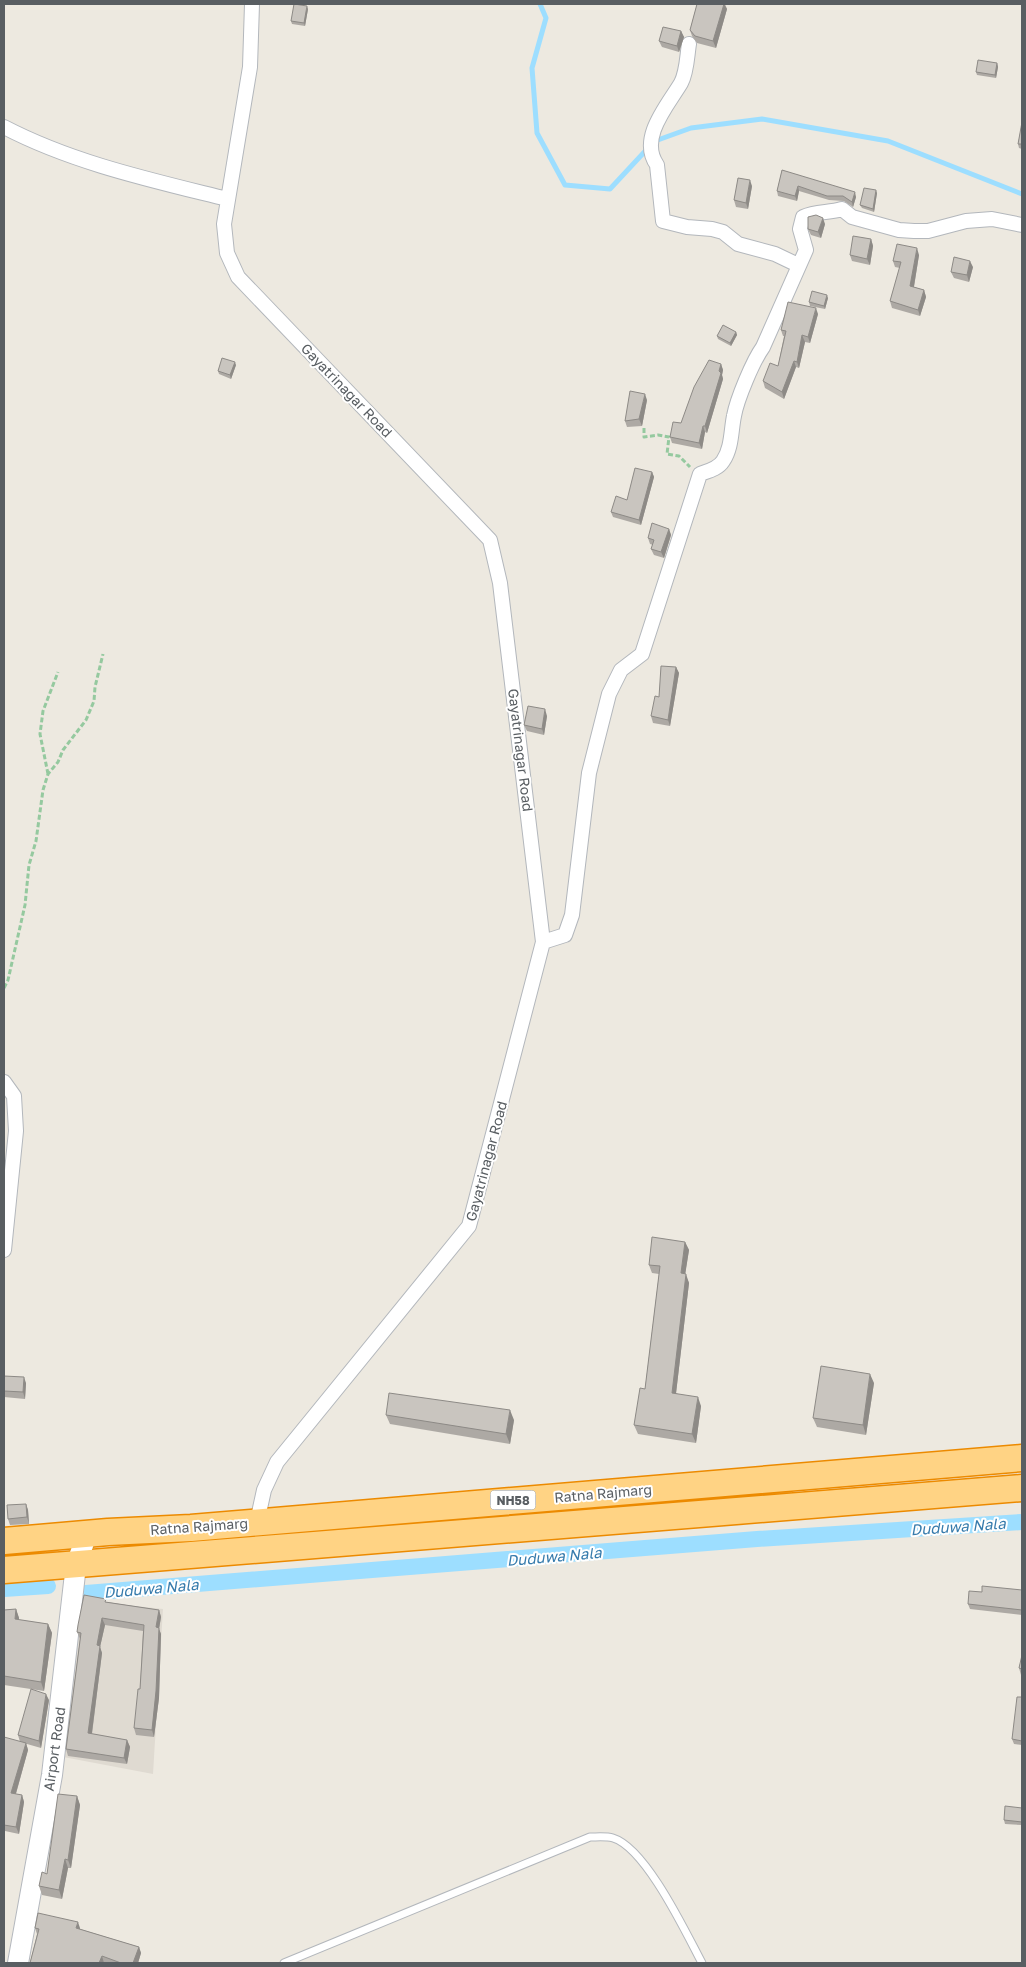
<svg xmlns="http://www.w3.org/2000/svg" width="1026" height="1967" font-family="'Golos Text',sans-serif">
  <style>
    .education { fill: #dfdad1 }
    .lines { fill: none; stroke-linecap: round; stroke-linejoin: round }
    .stream { stroke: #9ddeff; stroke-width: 5 }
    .canal { stroke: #9ddeff; stroke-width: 16 }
    .lane-casing { stroke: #b3b7bc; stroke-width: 9 }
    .street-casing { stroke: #b3b7bc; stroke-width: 16 }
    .secondary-casing { stroke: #b4b8be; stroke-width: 22 }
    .highway-casing { stroke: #ec8a00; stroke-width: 29 }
    .path { stroke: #95c99f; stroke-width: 3; stroke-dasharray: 5 2.5; stroke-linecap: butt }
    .lane { stroke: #fff; stroke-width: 7 }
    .street { stroke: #fff; stroke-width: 14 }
    .secondary { stroke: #fff; stroke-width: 20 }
    .highway { stroke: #ffd384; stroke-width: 26 }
    .wall { fill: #ada9a4 }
    .shaded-wall { fill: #8d8a86 }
    .building { fill: #c9c5bf; stroke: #8d8a86 }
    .labels { text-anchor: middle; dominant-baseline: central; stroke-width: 4; stroke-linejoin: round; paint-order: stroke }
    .shield { fill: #fff; stroke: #8b8e91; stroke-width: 1 }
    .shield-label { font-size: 12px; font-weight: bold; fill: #595e62 }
    .street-label { font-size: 14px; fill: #595e62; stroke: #fff }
    .water-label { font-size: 15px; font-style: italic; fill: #367bac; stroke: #fff }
  </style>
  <rect width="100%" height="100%" fill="#ede9e0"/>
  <path class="education" d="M80 1600 163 1609 153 1774 58 1756Z"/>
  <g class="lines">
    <path class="stream" d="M540 4 546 18 532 68 537 133 565 185 610 189 649 147
      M655 141 691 128 762 119 888 141 1022 194"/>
    <path class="canal" d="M4 1589 48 1586
      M86 1593 757 1539 1022 1522"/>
    <g class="lane-casing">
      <path id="lane" d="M284 1963 590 1837C597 1837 606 1836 613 1838 646 1848 686 1933 702 1963"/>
    </g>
    <g class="street-casing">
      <path id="street" d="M252 4 250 67 224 224 227 253 238 277 490 540 500 583 543 942 469 1226 277 1462 264 1490 257 1522
        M689 44C687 56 687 72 681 83 668 105 638 138 657 165L663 221 687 227 712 229 723 232 738 244 775 254 798 265
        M4 127C73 163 151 180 227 199
        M543 942 565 935 572 915 589 773 609 694 621 670 642 654 700 474C708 471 718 469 723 461 732 448 731 430 734 416 737 399 753 361 763 347L806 250 800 229 803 217C816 211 829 213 842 209L852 217 899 230 914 231H928L966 221 992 219 1022 225
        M4 1082 14 1096 16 1131 4 1250"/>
    </g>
    <g class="secondary-casing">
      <path id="secondary" d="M18 1963 52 1775 76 1565 87 1534"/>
    </g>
    <g class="highway-casing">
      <path id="highway" d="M4 1541 108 1532 191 1528 1022 1458
        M4 1570 1022 1488"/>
    </g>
    <path class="path" d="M644 428V437L658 435 669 437 667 454 679 456 690 467
      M48 774 40 734 43 711 58 672
      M4 988 8 980 25 905 29 865 36 841 43 790 48 774 58 762 63 750 86 720 94 701 95 687 103 654"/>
    <use href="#lane" class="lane"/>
    <use href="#street" class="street"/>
    <use href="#secondary" class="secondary"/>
    <use href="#highway" class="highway"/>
  </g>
  <path class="wall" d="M697 4H725L727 9 716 48 697 43 692 36 690 30Z
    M308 9 305 26 292 24 291 21Z
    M681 31 684 37 679 52 662 47 659 41Z
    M997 63 998 67 996 78 977 75 976 72Z
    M1022 122V149L1019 148 1018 144Z
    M782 170 856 197 853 207 844 201 829 200 799 191 797 201 778 196 777 191Z
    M752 186 748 209 736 207 734 200Z
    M877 193 874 212 862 208 860 205Z
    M825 224 821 238 811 235 808 229Z
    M871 239 873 246 870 265 852 261 850 255Z
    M919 255 914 287 924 290 926 297 920 316 892 308 890 301 900 268 895 267 893 261Z
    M973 267 969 282 954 278 951 272Z
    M828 298 825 309 810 306 809 302Z
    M818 314 810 343 805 342 799 368 796 367 784 399 765 388 763 381 778 366 784 336H783L781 330Z
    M736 332 737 335 731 346 718 339 717 336Z
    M721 364 723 370 722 375 723 379 707 433 705 432 702 449 672 443 670 437 681 423Z
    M236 365 231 379 219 374 218 371Z
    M647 400 642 426 627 427 625 421Z
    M652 472 654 477 641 525 613 517 611 512 627 500Z
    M669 529 671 535 664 558 654 555 651 549 653 545 650 544 648 538Z
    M676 667 679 673 670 726 653 723 651 716Z
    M547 716 544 735 527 731 524 725Z
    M685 1242 689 1250 685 1274 689 1283 676 1393 701 1406 696 1443 638 1434 634 1425 645 1389 659 1274 652 1273 649 1265Z
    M4 1376 26 1383 25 1399 4 1397Z
    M874 1383 866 1435 817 1427 813 1418Z
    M386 1415 514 1420 510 1444 390 1424Z
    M26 1504 28 1510 29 1524 10 1525 8 1519Z
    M1022 1590V1615L970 1609 968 1604 982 1592Z
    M107 1602 159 1610 161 1617 159 1629 161 1634 159 1698 154 1737 136 1735 134 1728 140 1689 143 1631 105 1625 100 1647 102 1653 92 1734 127 1740 130 1747 127 1764 68 1756 66 1749 80 1639 77 1632Z
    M16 1609 19 1618V1620L48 1624 52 1633 44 1691 4 1685V1610Z
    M1022 1655V1675H1021L1019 1668Z
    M1022 1697V1745L1014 1744 1012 1739Z
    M49 1700 41 1748 20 1742 18 1735Z
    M4 1738 26 1743 28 1750 16 1794 22 1795 24 1802 19 1834 5 1831 4 1839Z
    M77 1796 80 1805 71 1868H68L62 1899 42 1895 39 1886 47 1874Z
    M1022 1808V1825L1005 1824 1004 1820Z
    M35 1928H80V1929L139 1947 141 1953 138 1963H106L104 1962V1963H30L37 1934Z"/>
  <path class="shaded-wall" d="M724 4 727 9 716 48 713 41Z
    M307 6 308 9 305 26 304 23Z
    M681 31 684 37 679 52 677 46Z
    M997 63 998 67 996 78 995 75Z
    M750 180 752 186 748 209 746 203Z
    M798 186 799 191 797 201 795 196Z
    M876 190 877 193 874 212 873 209Z
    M855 192 856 197 853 207 852 202Z
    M823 218 825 224 821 238 818 232Z
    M871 239 873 246 870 265 867 259Z
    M917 248 919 255 913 292 910 286Z
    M970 261 973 267 969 282 967 275Z
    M924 290 926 297 920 316 918 310Z
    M827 295 828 298 825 309 824 306Z
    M816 308 818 314 810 343 808 337Z
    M736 332 737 335 731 346 730 343Z
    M802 335 805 342 799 368 797 362Z
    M794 361 796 367 784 399 782 392Z
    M235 362 236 365 231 379 230 375Z
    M721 364 723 370 722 375 723 379 707 433 705 426Z
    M645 394 647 400 642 426 639 419Z
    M703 426 705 432 702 449 699 443Z
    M652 472 654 477 641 525 639 520Z
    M669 529 671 535 664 558 661 552Z
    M676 667 679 673 670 726 668 720Z
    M545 709 547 716 544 735 542 729Z
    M685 1242 689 1250 684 1282 681 1273Z
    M686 1274 689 1283 675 1402 672 1393Z
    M870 1374 874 1383 866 1435 863 1425Z
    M24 1377 26 1383 25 1399 23 1392Z
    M698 1397 701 1406 696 1443 692 1434Z
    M510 1410 514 1420 510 1444 506 1434Z
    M26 1504 28 1510 29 1524 27 1517Z
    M16 1609 19 1618 18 1628 15 1619Z
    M159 1610 161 1617 159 1629 161 1634 159 1698 154 1737 152 1730 156 1627Z
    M102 1618 105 1625 100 1647 102 1653 91 1740 88 1733 97 1645Z
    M48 1624 52 1633 44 1691 41 1682Z
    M46 1694 49 1700 41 1748 39 1741Z
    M127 1740 130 1747 127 1764 124 1758Z
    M26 1743 28 1750 14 1800 11 1793Z
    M22 1795 24 1802 19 1834 16 1827Z
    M77 1796 80 1805 71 1868 68 1860Z
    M65 1859 68 1868 62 1899 59 1890Z
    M78 1922 80 1928 79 1934 76 1928Z
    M139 1947 141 1953 138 1963H133Z
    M102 1956 104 1963H99Z"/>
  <path class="building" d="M294 4 307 6 304 23 291 21Z
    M697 4H724L713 41 695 36 690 30Z
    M663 27 681 31 677 46 659 41Z
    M978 60 997 63 995 75 976 72Z
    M1022 122V144H1018Z
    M782 170 855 192 852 202 843 196H827L798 186 795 196 777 191Z
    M738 178 750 180 746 203 734 200Z
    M864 188 876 190 873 209 860 205Z
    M816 215 823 218 818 232 808 229V217Z
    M853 236 871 239 867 259 850 255Z
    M897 244 917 248 910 286 924 290 918 310 890 301 901 262 893 261Z
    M954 257 970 261 967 275 951 272Z
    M812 291 827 295 824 306 809 302Z
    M788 302 816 308 808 337 802 335 797 362 794 361 782 392 763 381 770 363 778 366 786 331 781 330Z
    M723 325 736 332 730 343 717 336Z
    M222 358 235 362 230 375 218 371Z
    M709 360 721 364 719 371 721 373 705 426H703L699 443 670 437 673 422 681 423 694 387Z
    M630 391 645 394 639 419 625 421Z
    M635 468 652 472 639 520 611 512 616 496 627 500Z
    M652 523 669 529 661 552 651 549 654 540 648 538Z
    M661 666 676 667 668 720 651 716 655 696 659 697Z
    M528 706 545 709 542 729 524 725Z
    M652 1237 685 1242 681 1273 686 1274 672 1393 698 1397 692 1434 634 1425 640 1388 645 1389 660 1266 649 1265Z
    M821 1366 870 1374 863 1425 813 1418Z
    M4 1376 24 1377 23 1392 4 1391Z
    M389 1393 510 1410 506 1434 386 1415Z
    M26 1504 27 1517 8 1519 7 1505Z
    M982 1586 1022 1590V1610L968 1604 969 1591 982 1592Z
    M84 1595 106 1599 105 1602 159 1610 156 1627 159 1628 156 1691 152 1730 134 1728 138 1689H140L144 1625 102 1618 97 1645 100 1646 88 1733 127 1740 124 1758 66 1749 81 1633 77 1632 78 1625Z
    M16 1609 15 1619 48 1624 41 1682 4 1676V1610Z
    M1022 1655V1669L1019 1668Z
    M31 1689 46 1694 39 1741 18 1735Z
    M1017 1697H1022V1741L1012 1739Z
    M4 1737 26 1743 11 1793 22 1795 16 1827 4 1825Z
    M58 1794 77 1796 68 1860 65 1859 59 1890 39 1886 42 1872 47 1874Z
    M1005 1806 1022 1808V1822L1004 1820Z
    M38 1913 78 1922 76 1928 139 1947 133 1963H121L102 1956 99 1963H30L39 1929 35 1928Z"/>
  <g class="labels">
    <rect class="shield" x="490.5" y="1490.5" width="45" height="19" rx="4"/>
    <g class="shield-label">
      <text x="513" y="1500">NH58</text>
    </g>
    <g class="street-label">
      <text transform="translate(347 390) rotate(46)">Gayatrinagar Road</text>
      <text transform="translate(521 750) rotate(83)">Gayatrinagar Road</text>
      <text transform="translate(486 1161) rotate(-75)">Gayatrinagar Road</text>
      <text transform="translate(603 1493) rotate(-5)">Ratna Rajmarg</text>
      <text transform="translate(199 1526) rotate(-4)">Ratna Rajmarg</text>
      <text transform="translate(54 1749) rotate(-82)">Airport Road</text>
    </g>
    <g class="water-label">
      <text transform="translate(958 1526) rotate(-4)">Duduwa Nala</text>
      <text transform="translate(554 1556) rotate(-5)">Duduwa Nala</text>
      <text transform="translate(151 1588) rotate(-5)">Duduwa Nala</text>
    </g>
  </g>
  <rect width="1026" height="1967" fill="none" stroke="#595e62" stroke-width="10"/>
</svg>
